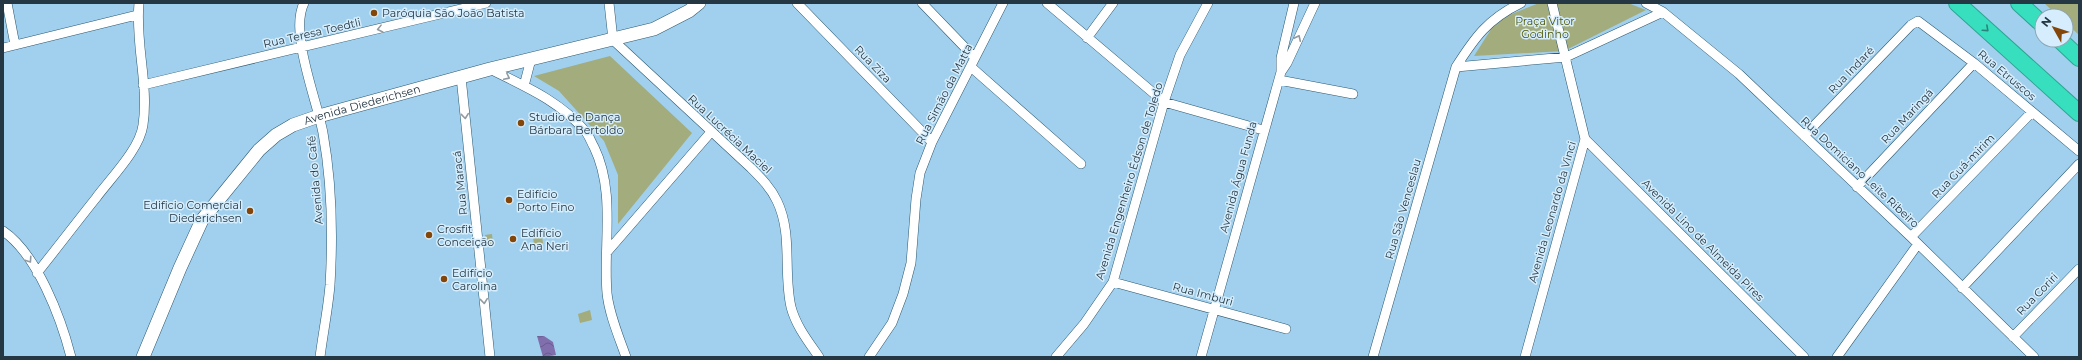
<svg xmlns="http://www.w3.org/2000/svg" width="2082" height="360" font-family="Montserrat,sans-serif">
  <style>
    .green { fill: #a3ac7d }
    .water { fill: url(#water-waves) }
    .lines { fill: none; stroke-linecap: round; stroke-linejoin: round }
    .street-casing { stroke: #2d5973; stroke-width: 10 }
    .secondary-casing { stroke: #2d5973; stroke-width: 14 }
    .highway-casing { stroke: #30a494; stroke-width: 18 }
    .street { stroke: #fff; stroke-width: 9 }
    .secondary { stroke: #fff; stroke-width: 13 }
    .highway { stroke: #37dfbf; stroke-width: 16 }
    .oneway { stroke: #929ba1 }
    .oneway2 { stroke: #2d837b }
    .poi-dot { fill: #844508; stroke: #d5edfc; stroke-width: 1.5 }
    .labels { text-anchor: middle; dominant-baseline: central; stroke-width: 3; stroke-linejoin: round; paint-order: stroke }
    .poi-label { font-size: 11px; fill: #243743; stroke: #d5edfc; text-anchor: start }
    .park-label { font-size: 11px; fill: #4d5601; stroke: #d5edfc }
    .street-label { font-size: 11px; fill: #243743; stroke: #d5edfc }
  </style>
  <defs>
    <pattern id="water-waves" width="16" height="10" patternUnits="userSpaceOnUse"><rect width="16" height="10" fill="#806fac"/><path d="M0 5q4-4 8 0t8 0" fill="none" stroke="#695c8e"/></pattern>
  </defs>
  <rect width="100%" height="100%" fill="#a0d0ed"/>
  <path class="green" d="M1539 3H1628L1646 10 1564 51 1474 56 1497 20Z
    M2044 3H2079V35L2066 23V16H2058Z
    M610 56 692 133 618 224V175L604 141 559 91 534 76Z
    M541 228 543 243 534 245 532 229Z
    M492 234 493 244H486L485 235Z
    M590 310 592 320 580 323 578 314Z"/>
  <path class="water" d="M537 336H544L553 342 556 355 543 357Z"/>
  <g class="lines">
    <g class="street-casing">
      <path id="street" d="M7 3 15 45
        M304 3C289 33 317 100 323 133 332 183 333 235 330 285 328 309 323 333 320 357
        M609 3 613 40 751 168C761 178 771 188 777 201 793 234 783 272 791 307 796 326 808 341 819 357
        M797 3 932 142
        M922 3 975 58
        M1047 3 1164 102 1263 130
        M1521 3C1488 19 1475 37 1456 67L1566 57 1663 12 1646 3
        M1663 12 1739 74 1911 237 2034 357
        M1087 38 1113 3
        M3 48 137 15
        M971 67 1081 164
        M490 69C524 86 560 101 585 131 589 135 591 142 594 147 616 192 603 245 607 293 609 314 619 337 626 357
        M1281 72 1287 63 1315 3
        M461 77 490 357
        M1279 80 1353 94
        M143 85 486 3
        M524 86 531 59
        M1804 136 1911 25 1918 21 1974 63 2079 151
        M1585 139 1804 357
        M1857 187 1974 63
        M3 231C37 254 61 318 71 357
        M1911 237 2032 112
        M607 252 711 132
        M37 273C57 248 76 223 96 198 110 179 140 149 143 125 149 84 135 44 139 3
        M1113 282 1286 329
        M1962 288 2079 164
        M2013 337 2079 269
        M869 357 892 323 903 294 911 263 916 199 920 173 932 142 1003 3
        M1056 357 1084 324 1113 282 1164 102 1180 55 1208 3
        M1201 357 1281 72V58L1294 3
        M1373 357 1456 67
        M1525 357 1585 139 1552 3
        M1837 357 1918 244"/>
    </g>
    <g class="secondary-casing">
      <g id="secondary">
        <path id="s1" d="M143 357 180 268 202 220 259 150 276 135 293 125 319 116 490 69 654 29 689 11 699 3"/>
      </g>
    </g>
    <g class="highway-casing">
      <path id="highway" d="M1957 3 2079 113
        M2019 3 2042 24
        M2060 40 2079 58"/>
    </g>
    <use href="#street" class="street"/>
    <use href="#secondary" class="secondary"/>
    <use href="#highway" class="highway"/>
  </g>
  <defs><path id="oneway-chevron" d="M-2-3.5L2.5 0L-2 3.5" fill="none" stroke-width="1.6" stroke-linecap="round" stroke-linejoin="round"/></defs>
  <g class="oneway">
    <use href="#oneway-chevron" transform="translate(380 29) rotate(166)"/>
    <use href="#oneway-chevron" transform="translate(1298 38) rotate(-65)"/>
    <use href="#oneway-chevron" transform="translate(507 77) rotate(26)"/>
    <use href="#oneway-chevron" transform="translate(465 116) rotate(84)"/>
    <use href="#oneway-chevron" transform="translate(29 260) rotate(56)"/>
    <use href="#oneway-chevron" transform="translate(484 301) rotate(84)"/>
  </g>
  <use class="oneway2" href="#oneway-chevron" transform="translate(1986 29) rotate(42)"/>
  <g class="poi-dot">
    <circle cx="374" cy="13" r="4"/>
    <circle cx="521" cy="123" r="4"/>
    <circle cx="509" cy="200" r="4"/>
    <circle cx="250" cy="211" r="4"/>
    <circle cx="429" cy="235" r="4"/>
    <circle cx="513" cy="239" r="4"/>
    <circle cx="444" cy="279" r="4"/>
  </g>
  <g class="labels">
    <g class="poi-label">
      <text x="382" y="13">Paróquia São João Batista</text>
      <text x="529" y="117">Studio de Dança<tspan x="529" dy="13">Bárbara Bertoldo</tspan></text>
      <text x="517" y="194">Edifício<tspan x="517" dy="13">Porto Fino</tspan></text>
      <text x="242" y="205" text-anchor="end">Edificio Comercial<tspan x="242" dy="13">Diederichsen</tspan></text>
      <text x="437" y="229">Crosfit<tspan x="437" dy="13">Conceição</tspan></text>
      <text x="521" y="233">Edifício<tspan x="521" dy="13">Ana Neri</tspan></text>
      <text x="452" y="273">Edifício<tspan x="452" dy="13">Carolina</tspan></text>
    </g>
    <g class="park-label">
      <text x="1545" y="21">Praça Vitor<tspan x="1545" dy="13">Godinho</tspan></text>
    </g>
    <g class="street-label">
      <text transform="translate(312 33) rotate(-13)">Rua Teresa Toedtli</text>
      <text transform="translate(873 64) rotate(46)">Rua Ziza</text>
      <text transform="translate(1851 70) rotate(-46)">Rua Indaré</text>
      <text transform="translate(2007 75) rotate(40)">Rua Etruscos</text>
      <text transform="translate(944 94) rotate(-63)">Rua Simão da Matta</text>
      <text stroke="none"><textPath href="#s1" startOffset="354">Avenida Diederichsen</textPath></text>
      <text transform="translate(1907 116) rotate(-47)">Rua Maringá</text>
      <text transform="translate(730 134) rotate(43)">Rua Lucrécia Maciel</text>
      <text transform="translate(1963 166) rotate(-46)">Rua Guá-mirim</text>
      <text transform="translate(1860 172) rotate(43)">Rua Domiciano Leite Ribeiro</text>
      <text transform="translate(1238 177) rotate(-75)">Avenida Água Funda</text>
      <text transform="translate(315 180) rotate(-95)">Avenida do Café</text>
      <text transform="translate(1129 181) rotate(-73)">Avenida Engenheiro Édson de Toledo</text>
      <text transform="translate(460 183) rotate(-96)">Rua Maracá</text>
      <text transform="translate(1403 209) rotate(-74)">Rua São Venceslau</text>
      <text transform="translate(1552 212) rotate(-74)">Avenida Leonardo da Vinci</text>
      <text transform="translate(1703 240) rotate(45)">Avenida Lino de Almeida Pires</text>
      <text transform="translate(1203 294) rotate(15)">Rua Imburi</text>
      <text transform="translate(2037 294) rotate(-46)">Rua Coriri</text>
    </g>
  </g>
  <rect width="2082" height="360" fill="none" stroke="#243743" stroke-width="8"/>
  <g transform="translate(2054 28) rotate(309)"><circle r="19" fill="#d5edfc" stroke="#8ea4b2"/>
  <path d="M0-3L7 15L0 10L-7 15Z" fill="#844508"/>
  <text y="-6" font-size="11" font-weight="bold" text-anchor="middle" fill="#243743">N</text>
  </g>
</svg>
